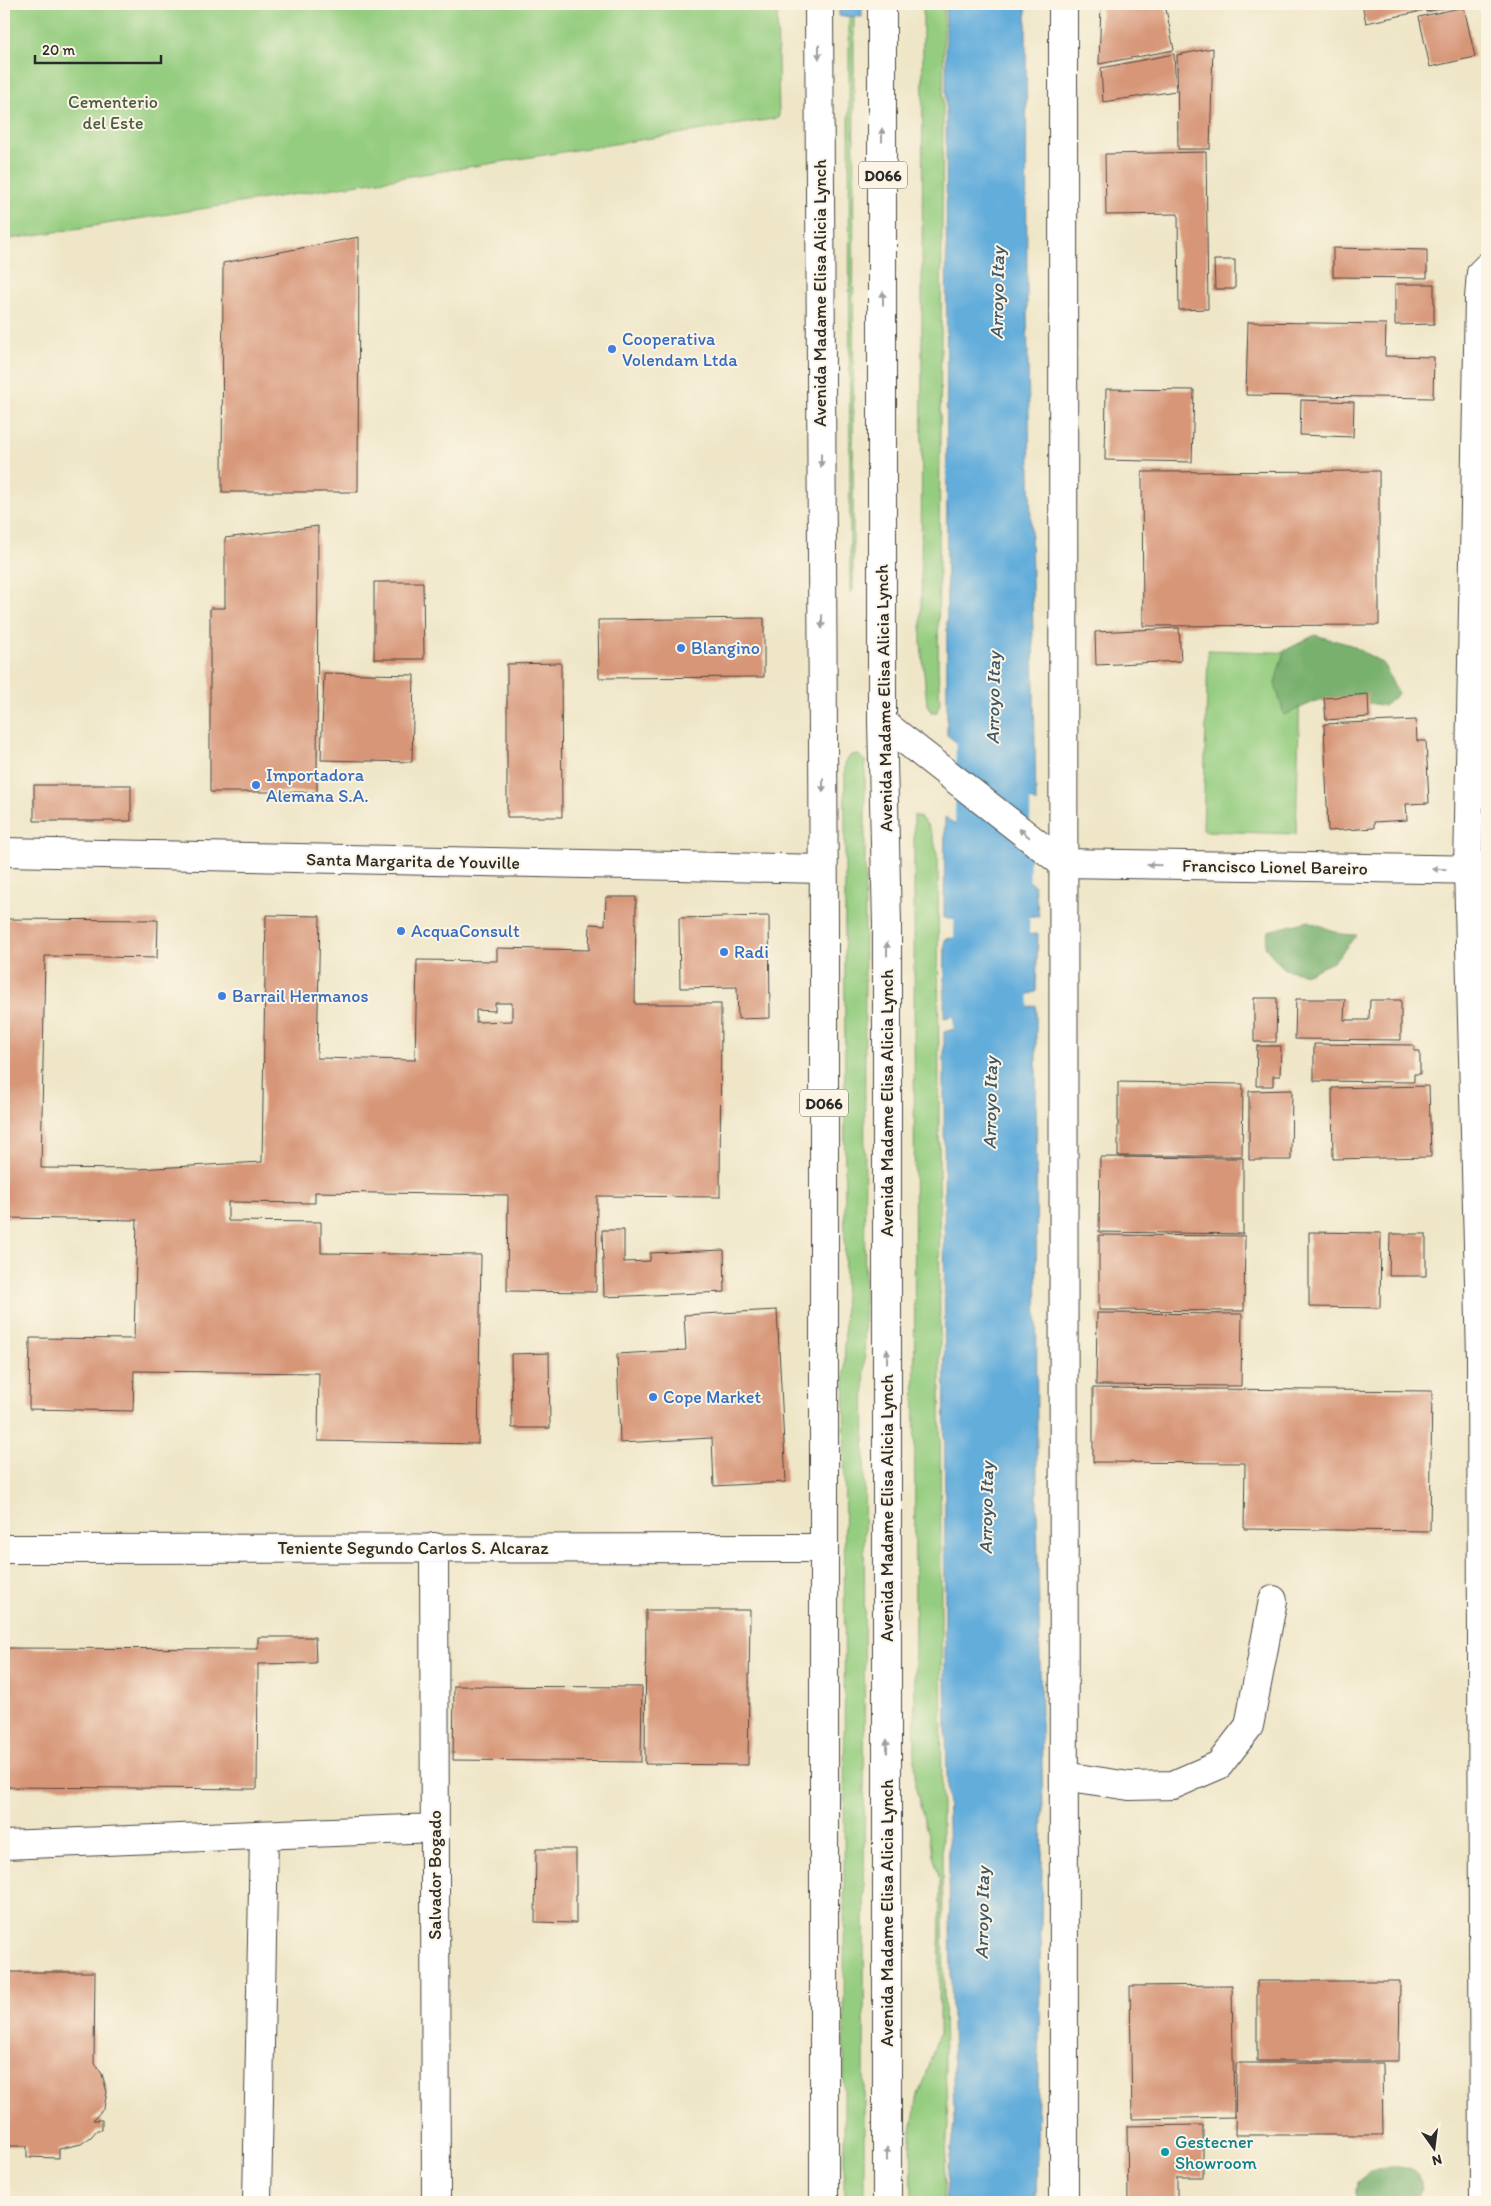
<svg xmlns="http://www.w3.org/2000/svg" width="1491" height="2206" font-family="Itim,sans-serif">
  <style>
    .green { fill: #95cd80; stroke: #607c56 }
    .forest { fill: #78b06e; stroke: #526e4c }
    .water { fill: #63addb; stroke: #476c83 }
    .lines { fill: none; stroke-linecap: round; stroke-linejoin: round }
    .river { stroke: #63addb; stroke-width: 75 }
    .building { fill: #d79678; fill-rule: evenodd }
    .minor-casing { stroke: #484743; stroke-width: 30 }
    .major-casing { stroke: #484743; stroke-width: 30 }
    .highway-casing { stroke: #484743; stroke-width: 30 }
    .minor { stroke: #fff; stroke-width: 28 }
    .major { stroke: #fff; stroke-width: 28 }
    .highway { stroke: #fff; stroke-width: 28 }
    .oneway { fill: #a0a0a0 }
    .shop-dot { fill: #3f7fe0; stroke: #fcf5e5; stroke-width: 2 }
    .culture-dot { fill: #0f9aa8; stroke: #fcf5e5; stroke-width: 2 }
    .labels { text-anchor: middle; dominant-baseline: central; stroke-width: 4; stroke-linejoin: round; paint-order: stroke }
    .shield { fill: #fcf5e5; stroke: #6a6863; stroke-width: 1 }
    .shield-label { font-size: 16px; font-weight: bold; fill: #2b2b2b }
    .park-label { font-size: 18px; fill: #4b5c44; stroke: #fcf5e5 }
    .street-label { font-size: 18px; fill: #2b2b2b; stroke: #fcf5e5 }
    .shop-label { font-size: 18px; fill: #366cbe; stroke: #fcf5e5; text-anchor: start }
    .culture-label { font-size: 18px; fill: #0d838f; stroke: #fcf5e5; text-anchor: start }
    .water-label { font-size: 19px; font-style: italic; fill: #3f5869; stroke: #fcf5e5 }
  </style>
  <rect width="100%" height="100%" fill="#fcf5e5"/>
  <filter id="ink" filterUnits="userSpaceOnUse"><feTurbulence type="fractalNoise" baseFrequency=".02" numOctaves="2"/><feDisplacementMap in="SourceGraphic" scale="10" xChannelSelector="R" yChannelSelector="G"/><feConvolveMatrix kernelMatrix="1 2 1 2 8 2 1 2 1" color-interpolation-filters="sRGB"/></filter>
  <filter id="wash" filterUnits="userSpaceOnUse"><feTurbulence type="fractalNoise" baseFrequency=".0096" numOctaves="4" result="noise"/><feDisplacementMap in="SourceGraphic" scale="20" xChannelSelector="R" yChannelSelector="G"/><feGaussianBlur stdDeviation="1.12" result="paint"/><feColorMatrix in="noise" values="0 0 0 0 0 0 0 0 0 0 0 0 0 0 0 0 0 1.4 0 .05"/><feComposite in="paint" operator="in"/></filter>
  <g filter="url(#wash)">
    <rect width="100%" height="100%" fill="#efe6c8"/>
    <path class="green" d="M4 4H777L779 118 4 240Z
      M849 4H854L853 590 850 593Z
      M923 4H944L938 668 940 702 937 712H931L927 704 921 643Z
      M1208 650 1301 653 1296 834 1203 831Z
      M851 755H859L865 761 864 2202H844L845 763Z
      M914 815C932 821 935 843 938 860L942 1845 945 2068 948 2125 943 2202H912L911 2131 918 2095 939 2034 940 1881 915 1786Z"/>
    <path class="forest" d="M1315 635 1351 645 1383 663 1398 694 1384 706 1351 699 1316 701 1284 715 1275 683 1284 651Z
      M1309 921 1341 934 1357 935 1333 962 1307 974 1284 969 1265 947 1268 931Z
      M1389 2167C1397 2167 1408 2167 1415 2172 1426 2180 1420 2197 1410 2201 1400 2206 1371 2202 1359 2202L1355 2200 1357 2182 1371 2171Z"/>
    <path class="water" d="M839 4H862V17L839 16Z
      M946 4H1026L1027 305 1036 803 947 735Z
      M945 817 1034 885 1039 916 962 918 963 938 1038 934 1036 992 959 1015 958 1027 1036 1005 1037 1513 1043 1811 1036 2202H945L954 2122 945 1678 944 1032 957 1028V1015L944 1018 945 939 963 937 962 918H944Z"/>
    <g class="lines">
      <path class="river" d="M990 1121 994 666"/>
    </g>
    <g id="blocks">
      <path class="building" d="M1101 4H1165L1174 50 1099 64Z
        M1362 4H1420L1422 11 1366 23Z
        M1424 4H1458V5L1426 12Z
        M1464 7 1475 57 1430 67 1419 17Z
        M1213 48 1210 149H1178L1177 55Z
        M1174 54 1176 91 1103 102 1101 68Z
        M1206 152 1208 309 1179 310 1178 214 1106 215 1105 154Z
        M359 237 358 492H222L223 263Z
        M1333 248 1427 250V278L1333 277Z
        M1214 260H1235V289H1215Z
        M1395 284H1434V324L1395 325Z
        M1248 322 1386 324 1385 356 1434 357 1433 398 1246 395Z
        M1106 389 1194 390 1192 462 1105 460Z
        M1301 400 1354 402 1353 437 1300 435Z
        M1379 471V625L1143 626 1142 472Z
        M318 526 317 792H210V608H225V538Z
        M374 582H423L424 659H374Z
        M764 618V677L599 678 598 620Z
        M1179 628 1181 661 1096 665 1095 632Z
        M561 663 562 817H507V664Z
        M324 673 414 675 412 762 321 760Z
        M1368 694 1369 717 1326 720 1324 698Z
        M1416 720 1417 741H1426L1429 803 1406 804 1407 820 1374 822V828L1328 831 1324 724Z
        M34 785H131V821H34Z
        M606 897H636L635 1004H721L720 1197 597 1196 596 1292 507 1291 508 1195 315 1192V1203L228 1202V1221L321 1222V1253L481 1255 478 1444 318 1441 319 1373 134 1371 133 1411 29 1409 30 1338 134 1339 137 1220 4 1218V919L158 920 157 958 45 956 41 1168 137 1169 262 1162 266 915 320 916 317 1058 415 1060 417 960 497 961V948L589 950 590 924 605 925ZM495 1003H512V1021L476 1022V1010L495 1011Z
        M769 916 770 1018 738 1019 737 987 680 988 679 918Z
        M1254 998H1277L1276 1042H1254Z
        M1296 999H1345L1344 1020H1369L1370 1000H1401V1040L1295 1039Z
        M1314 1044 1414 1045V1051H1420V1074H1414V1082L1314 1081Z
        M1257 1046H1281L1280 1076H1273V1086H1256Z
        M1118 1082 1243 1084 1242 1156H1118Z
        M1429 1086 1431 1157 1333 1159 1332 1088Z
        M1292 1090 1291 1160H1249V1091Z
        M1100 1157 1243 1158V1234L1099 1232Z
        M602 1230H624V1262L650 1261V1253L724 1250 725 1292 604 1297Z
        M1309 1232 1381 1233 1380 1308 1309 1307Z
        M1390 1234H1426V1276H1389Z
        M1099 1235 1245 1236 1244 1311 1099 1310Z
        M777 1310 786 1482 714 1486 712 1438 620 1443 617 1354 686 1350 684 1315Z
        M1097 1313 1242 1314 1241 1386 1096 1385Z
        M549 1353 550 1428H512L511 1354Z
        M1093 1388 1432 1391 1430 1531 1244 1529 1245 1463 1093 1462Z
        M646 1610H750L748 1765 645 1764Z
        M258 1637H315L316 1663 258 1664 257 1789 4 1787V1648L258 1649Z
        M454 1686 642 1687 641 1762 453 1760Z
        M536 1849H576V1923L535 1922Z
        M4 1972H95L94 2062 102 2074 107 2092 104 2108 93 2120H102V2130H97L91 2137 81 2144 59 2149V2158L27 2157V2146H4Z
        M1257 1981H1400L1399 2061H1257Z
        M1232 1985 1234 2117 1132 2119 1130 1986Z
        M1236 2063H1382L1383 2135H1235Z
        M1203 2125V2177H1177V2202H1128L1127 2126Z"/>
    </g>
  </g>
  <g filter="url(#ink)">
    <use href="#blocks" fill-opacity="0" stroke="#484743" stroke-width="1"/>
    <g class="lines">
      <g class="minor-casing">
        <path id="minor" d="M4 852 823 869
          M1062 863 1486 870
          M434 1547 436 2202
          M4 1549 823 1548
          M1064 1776 1129 1786 1173 1785 1219 1765 1249 1726 1273 1600
          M4 1845 435 1828
          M257 2202 264 1835
          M1484 2202 1481 1357 1468 870 1479 298 1481 273 1487 267"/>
      </g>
      <g class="major-casing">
        <path id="major" d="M1063 4 1064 2202"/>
      </g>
      <g class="highway-casing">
        <path id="highway" d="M819 4 824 923V2202
          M882 4V722L887 923V2202
          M882 722 1062 863"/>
      </g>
      <use href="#minor" class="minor"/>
      <use href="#major" class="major"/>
      <use href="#highway" class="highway"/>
    </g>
    <defs><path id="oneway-solid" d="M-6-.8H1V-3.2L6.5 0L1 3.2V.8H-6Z" transform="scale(1.25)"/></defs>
    <g class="oneway">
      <use href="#oneway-solid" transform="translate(819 52) rotate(90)"/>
      <use href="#oneway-solid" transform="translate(882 135) rotate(-90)"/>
      <use href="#oneway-solid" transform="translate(883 298) rotate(-90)"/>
      <use href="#oneway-solid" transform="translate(821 460) rotate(90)"/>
      <use href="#oneway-solid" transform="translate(822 622) rotate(90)"/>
      <use href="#oneway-solid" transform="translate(823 785) rotate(90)"/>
      <use href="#oneway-solid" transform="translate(1024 833) rotate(-142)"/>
      <use href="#oneway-solid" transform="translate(1154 865) rotate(-179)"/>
      <use href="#oneway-solid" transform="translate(1439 869) rotate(-179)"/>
      <use href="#oneway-solid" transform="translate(887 949) rotate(-90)"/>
      <use href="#oneway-solid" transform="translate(887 1356) rotate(-90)"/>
      <use href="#oneway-solid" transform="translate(887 1746) rotate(-90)"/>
      <use href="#oneway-solid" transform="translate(887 2154) rotate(-90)"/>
    </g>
  </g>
  <g class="shop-dot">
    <circle cx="612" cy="349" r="5"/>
    <circle cx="681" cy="648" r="5"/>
    <circle cx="256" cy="785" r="5"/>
    <circle cx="401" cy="931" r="5"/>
    <circle cx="724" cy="952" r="5"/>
    <circle cx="222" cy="996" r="5"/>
    <circle cx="653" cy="1397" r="5"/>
  </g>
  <circle class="culture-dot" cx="1165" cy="2152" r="5"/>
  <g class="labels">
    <g class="shield">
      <rect x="859" y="161.5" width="48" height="27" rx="4"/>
      <rect x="800" y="1089.5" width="48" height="27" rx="4"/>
    </g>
    <g class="shield-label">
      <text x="883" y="175">D066</text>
      <text x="824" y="1103">D066</text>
    </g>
    <g class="park-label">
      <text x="113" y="102">Cementerio<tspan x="113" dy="21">del Este</tspan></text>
    </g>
    <g class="street-label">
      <text transform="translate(820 293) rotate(-90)">Avenida Madame Elisa Alicia Lynch</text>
      <text transform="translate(884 698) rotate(-91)">Avenida Madame Elisa Alicia Lynch</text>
      <text transform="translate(413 861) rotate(1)">Santa Margarita de Youville</text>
      <text transform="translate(1275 867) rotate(1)">Francisco Lionel Bareiro</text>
      <text transform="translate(887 1103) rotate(-90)">Avenida Madame Elisa Alicia Lynch</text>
      <text transform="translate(887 1508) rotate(-90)">Avenida Madame Elisa Alicia Lynch</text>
      <text x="413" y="1548">Teniente Segundo Carlos S. Alcaraz</text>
      <text transform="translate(435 1875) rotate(-90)">Salvador Bogado</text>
      <text transform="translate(887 1913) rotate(-90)">Avenida Madame Elisa Alicia Lynch</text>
    </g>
    <g class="shop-label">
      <text x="622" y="339">Cooperativa<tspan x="622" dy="21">Volendam Ltda</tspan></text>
      <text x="691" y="648">Blangino</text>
      <text x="266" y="775">Importadora<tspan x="266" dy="21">Alemana S.A.</tspan></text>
      <text x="411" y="931">AcquaConsult</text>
      <text x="734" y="952">Radi</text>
      <text x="232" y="996">Barrail Hermanos</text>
      <text x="663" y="1397">Cope Market</text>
    </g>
    <g class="culture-label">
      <text x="1175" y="2142">Gestecner<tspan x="1175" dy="21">Showroom</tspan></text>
    </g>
    <g class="water-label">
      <text transform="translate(997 293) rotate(-89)">Arroyo Itay</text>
      <text transform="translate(993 698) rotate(-89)">Arroyo Itay</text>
      <text transform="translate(990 1103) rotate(-89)">Arroyo Itay</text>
      <text transform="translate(986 1508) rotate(-89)">Arroyo Itay</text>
      <text transform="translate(982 1913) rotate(-89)">Arroyo Itay</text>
    </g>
  </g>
  <rect width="1491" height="2206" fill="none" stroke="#fcf5e5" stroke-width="20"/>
  <g transform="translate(1434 2148) rotate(166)" stroke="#fcf5e5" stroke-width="4" paint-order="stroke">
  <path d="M0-4L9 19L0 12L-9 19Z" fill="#2b2b2b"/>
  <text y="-8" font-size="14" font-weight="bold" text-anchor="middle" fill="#2b2b2b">N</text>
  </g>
  <path d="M35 55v8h126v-8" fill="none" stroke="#2b2b2b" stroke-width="2.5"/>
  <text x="42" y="55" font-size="15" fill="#2b2b2b" stroke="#fcf5e5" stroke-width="4" paint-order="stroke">20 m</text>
</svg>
